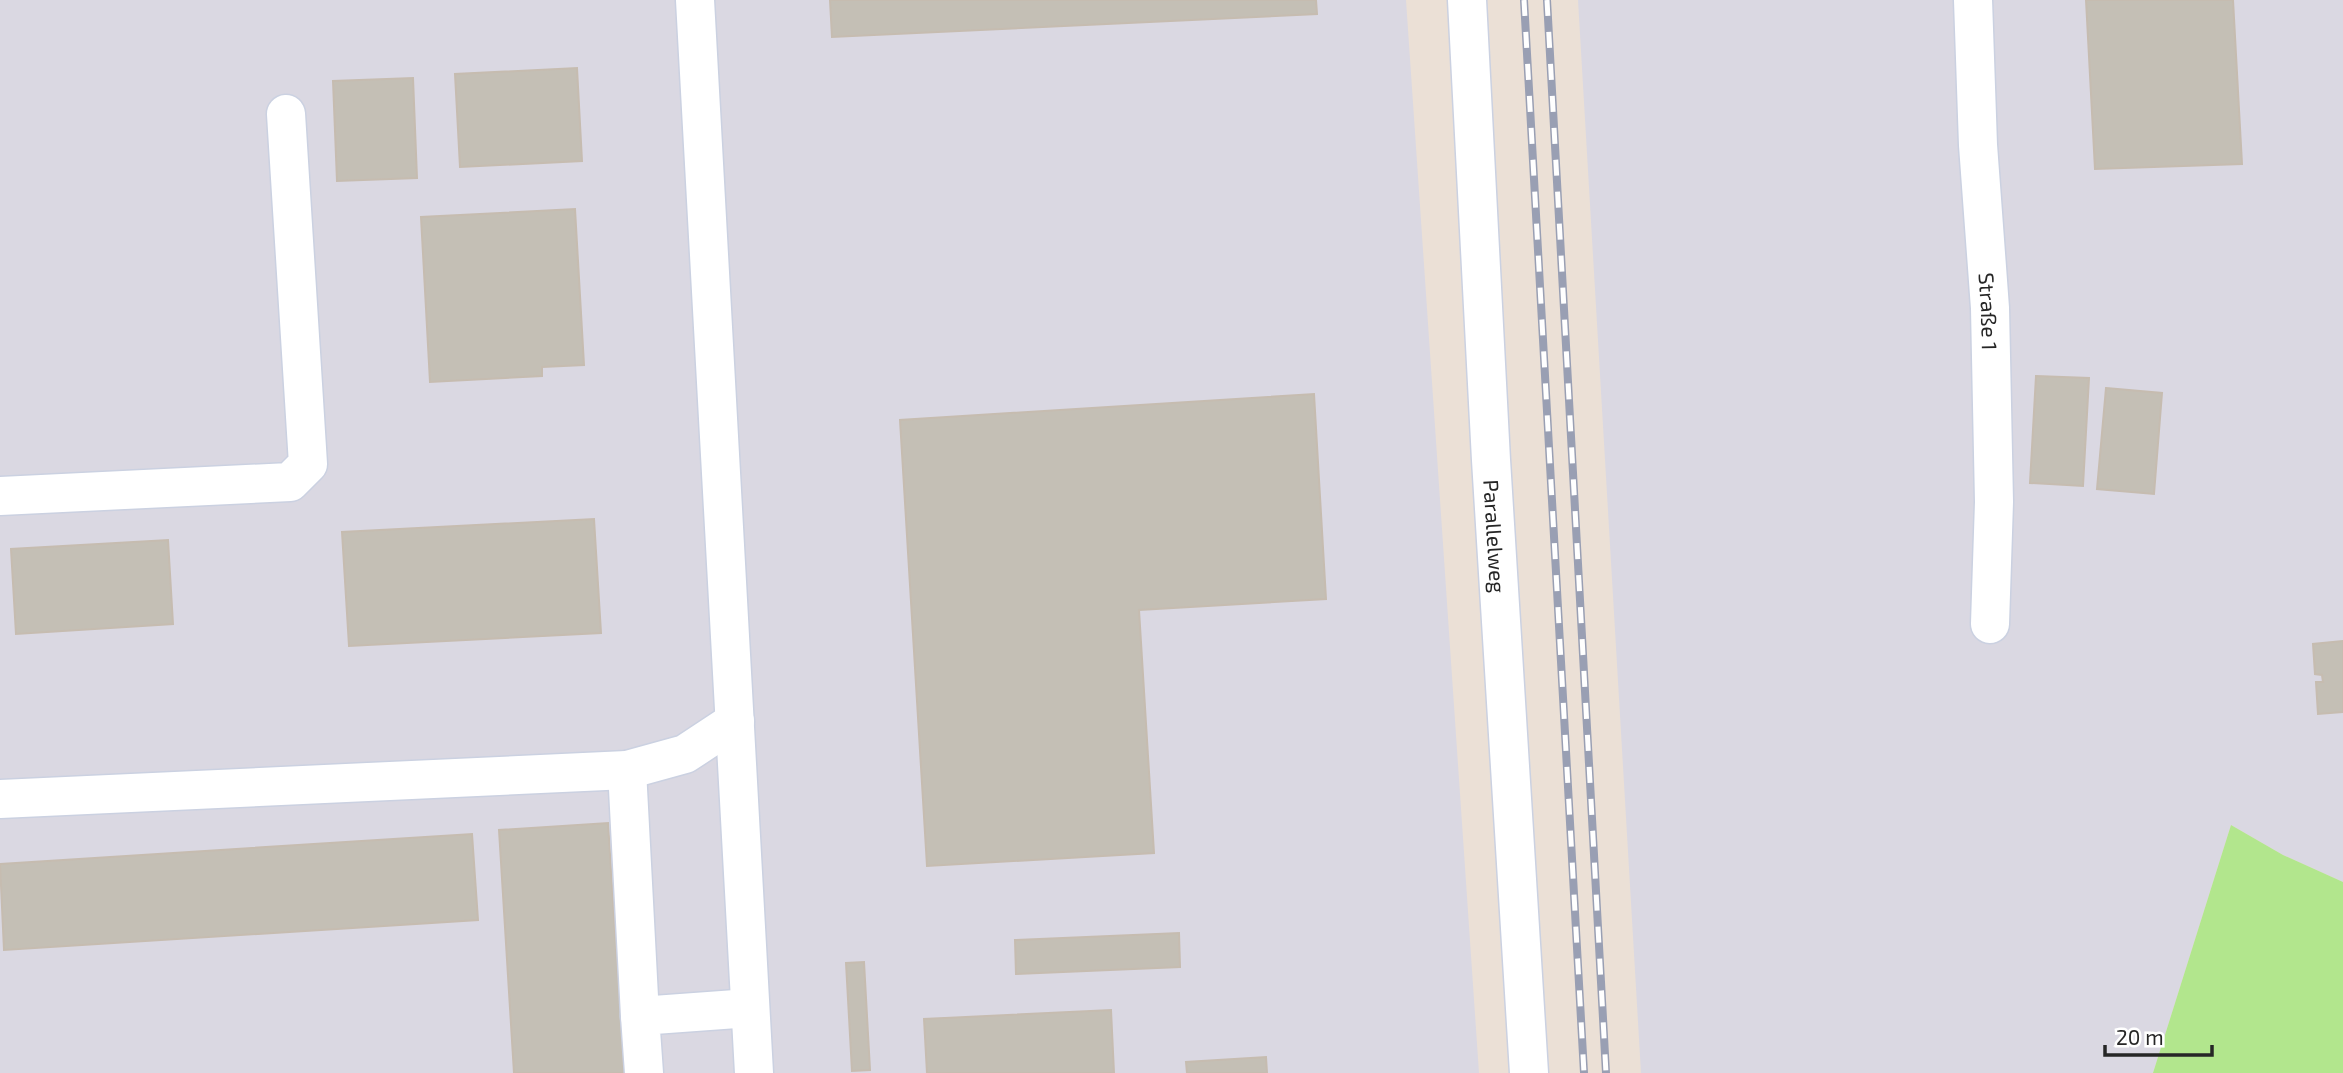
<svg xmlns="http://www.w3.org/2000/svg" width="2343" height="1073" font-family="'Exo 2',sans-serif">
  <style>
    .industrial { fill: #dad8e2 }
    .green { fill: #b2e68d }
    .building { fill: #c4bfb5; stroke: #c6bcb0; stroke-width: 2 }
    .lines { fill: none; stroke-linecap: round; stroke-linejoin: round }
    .minor-casing { stroke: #cbd1e1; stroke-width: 41 }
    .minor { stroke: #fff; stroke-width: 38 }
    .rail-casing { stroke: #999fb3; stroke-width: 8 }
    .rail { stroke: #fff; stroke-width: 5; stroke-dasharray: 16; stroke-linecap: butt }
    .labels { text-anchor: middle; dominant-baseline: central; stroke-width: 5; stroke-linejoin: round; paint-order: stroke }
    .street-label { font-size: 21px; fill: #262626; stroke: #fff }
  </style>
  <rect width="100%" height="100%" fill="#ebe0d6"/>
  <path class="industrial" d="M0 0H1406L1479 1073H0Z
    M1578 0H2343V882L2283 855 2231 825 2153 1073H1641Z"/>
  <path class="green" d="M2231 825 2283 855 2343 882V1073H2153Z"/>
  <path class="building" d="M830 0H1316L1317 14 832 37Z
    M2086 0H2233L2242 164 2095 169Z
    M577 68 582 161 460 167 455 74Z
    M413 78 417 178 337 181 333 81Z
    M575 209 584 365 542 367V376L430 382 421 217Z
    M2036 376 2089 378 2083 486 2030 483Z
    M2106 388 2162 393 2154 494 2097 489Z
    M1314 394 1326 599 1139 610 1154 853 927 866 900 420Z
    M594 519 601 633 349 646 342 532Z
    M168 540 173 624 16 634 11 549Z
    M2343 641V712L2318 714 2316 682H2323L2322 675 2315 674 2313 644Z
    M608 823 624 1073H514L499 830Z
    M472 834 478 920 4 950 0 864Z
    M1179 933 1180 967 1016 974 1015 940Z
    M864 962 870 1070 852 1071 846 963Z
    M1111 1010 1114 1073H927L924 1019Z
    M1266 1057 1267 1073H1187L1186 1062Z"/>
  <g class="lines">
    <g class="minor-casing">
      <g id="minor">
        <path d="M695 0 754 1073"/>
        <path id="s1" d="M1467 0 1491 460 1529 1073"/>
        <path id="s2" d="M1973 0 1978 145 1990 308 1994 502 1990 624"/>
        <path d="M0 496 290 482 308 464 286 114"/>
        <path d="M627 770 640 1016"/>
        <path d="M0 799 627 770 685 754 735 721"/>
        <path d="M644 1073 640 1016 750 1008"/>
      </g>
    </g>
    <use href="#minor" class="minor"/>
    <g class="rail-casing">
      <path id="rail" d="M1524 0 1584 1073
        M1547 0 1606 1073"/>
    </g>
    <use href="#rail" class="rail"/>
  </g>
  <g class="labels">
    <g class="street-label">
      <text stroke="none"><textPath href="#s2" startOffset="312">Straße 1</textPath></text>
      <text stroke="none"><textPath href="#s1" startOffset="537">Parallelweg</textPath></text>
    </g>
  </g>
  <path d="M2105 1045v10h107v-10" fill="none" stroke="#262626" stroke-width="3.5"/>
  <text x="2116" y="1045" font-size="21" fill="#262626" stroke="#ffffff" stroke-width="5" paint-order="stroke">20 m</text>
</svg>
